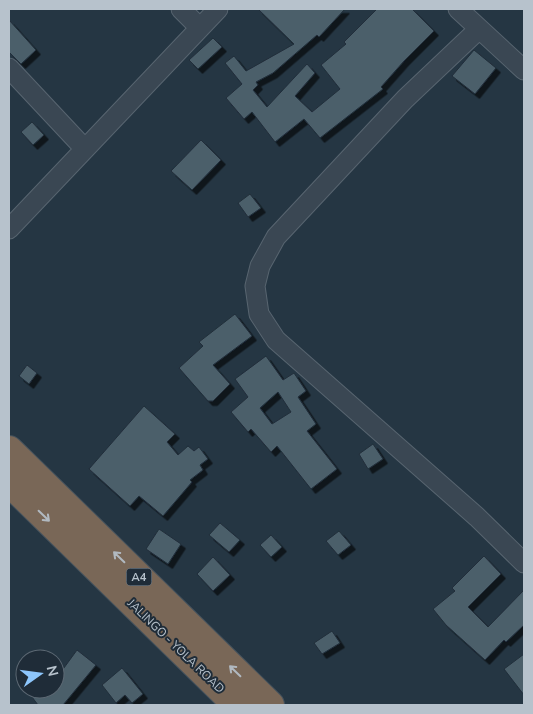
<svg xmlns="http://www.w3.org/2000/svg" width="533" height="714" font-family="'Nunito Sans',sans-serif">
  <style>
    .building { fill: #4b5e6b; stroke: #212e3a; fill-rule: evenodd; filter: url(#shadow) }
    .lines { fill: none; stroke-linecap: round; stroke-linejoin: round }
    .minor-casing { stroke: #586570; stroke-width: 21 }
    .highway-casing { stroke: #45525d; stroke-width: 30 }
    .minor { stroke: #3a4753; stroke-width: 19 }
    .highway { stroke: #796757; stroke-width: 28 }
    .oneway { stroke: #b1b9c0 }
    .labels { text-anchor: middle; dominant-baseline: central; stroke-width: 4; stroke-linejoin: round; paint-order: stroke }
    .shield { fill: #1f2c38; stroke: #8995a0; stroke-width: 1 }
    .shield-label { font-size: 11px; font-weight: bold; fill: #b7c2cc }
    .street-label { font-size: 12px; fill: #b7c2cc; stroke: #1f2c38 }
  </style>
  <defs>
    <filter id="shadow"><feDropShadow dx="4.5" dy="4.5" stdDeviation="0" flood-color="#0009"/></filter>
  </defs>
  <rect width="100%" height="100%" fill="#253643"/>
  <path class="building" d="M258 9H345L319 37 317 35 273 73 256 82 258 85 253 90 267 107 307 64 315 73 295 96 312 112 340 89 321 65 346 44 344 42 377 9H412L434 31 404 61 381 87 383 89 320 138 304 119 275 142 252 112 244 119 226 98 242 84 225 63 234 56 246 71 294 44Z
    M9 20 36 50 21 64 9 52Z
    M213 38 222 47 198 69 189 60Z
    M474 50 496 68 475 94 452 76Z
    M32 122 44 135 33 145 21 132Z
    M201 140 221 160 192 190 171 171Z
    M250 194 261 208 248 217 238 203Z
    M235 314 252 336 213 365 230 384 213 401H208L179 368 203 346 199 342Z
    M266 356 283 380 294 373 306 391 298 397 316 424 307 431 337 469 311 489 277 446 271 452 251 429 248 432 231 412 248 397 235 379ZM278 392 291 412 272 424 260 408Z
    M27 365 37 373 29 384 19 376Z
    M144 406 175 434 167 442 178 455 188 446 194 451 199 447 208 459 200 465 203 470 190 480 192 482 163 516 139 496 130 506 89 469Z
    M373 444 383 459 368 469 359 454Z
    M220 523 240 540 229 552 209 535Z
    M159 529 181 544 168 564 146 549Z
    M339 531 351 545 338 555 326 541Z
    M271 535 282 547 271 557 260 545Z
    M484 556 501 574 468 607 488 627 524 590V625L506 642 504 640 485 660 446 625 433 609 455 591 452 588Z
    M213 557 230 575 213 591 197 574Z
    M332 631 340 643 322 654 314 643Z
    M77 650 96 665 63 705H38L32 697 43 689H55V666L61 672Z
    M524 654V695L504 669Z
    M122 668 143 694 132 703 125 695 116 703 102 685Z"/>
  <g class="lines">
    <g class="minor-casing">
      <path id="minor" d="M181 9 199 27
        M458 9 524 70
        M479 29 405 99 276 237 260 266 255 286 259 314 276 340 477 517 524 563
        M9 68 84 148
        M9 229 218 9"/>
    </g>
    <g class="highway-casing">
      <path id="highway" d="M9 450 270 705
        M9 482 237 705"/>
    </g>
    <use href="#minor" class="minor"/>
    <use href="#highway" class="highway"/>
  </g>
  <defs><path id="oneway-shaft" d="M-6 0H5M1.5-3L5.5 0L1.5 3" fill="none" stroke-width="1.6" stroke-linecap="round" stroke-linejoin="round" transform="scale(1.25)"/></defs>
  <g class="oneway">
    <use href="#oneway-shaft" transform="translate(44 516) rotate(44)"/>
    <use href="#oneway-shaft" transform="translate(119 557) rotate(-136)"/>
    <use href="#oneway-shaft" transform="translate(235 671) rotate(-136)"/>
  </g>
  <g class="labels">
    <rect class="shield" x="126.5" y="568.5" width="25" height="17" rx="4"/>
    <g class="shield-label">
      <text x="139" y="577">A4</text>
    </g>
    <g class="street-label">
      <text transform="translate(176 646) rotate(44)">JALINGO - YOLA ROAD</text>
    </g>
  </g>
  <rect width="533" height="714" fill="none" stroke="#b7c2cc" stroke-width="20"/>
  <g transform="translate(40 674) rotate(76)"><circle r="24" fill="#1f2c38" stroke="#5c6873"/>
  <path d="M0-4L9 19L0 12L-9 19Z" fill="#8dc6fc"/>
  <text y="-8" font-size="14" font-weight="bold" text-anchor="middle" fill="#b7c2cc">N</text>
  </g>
</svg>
